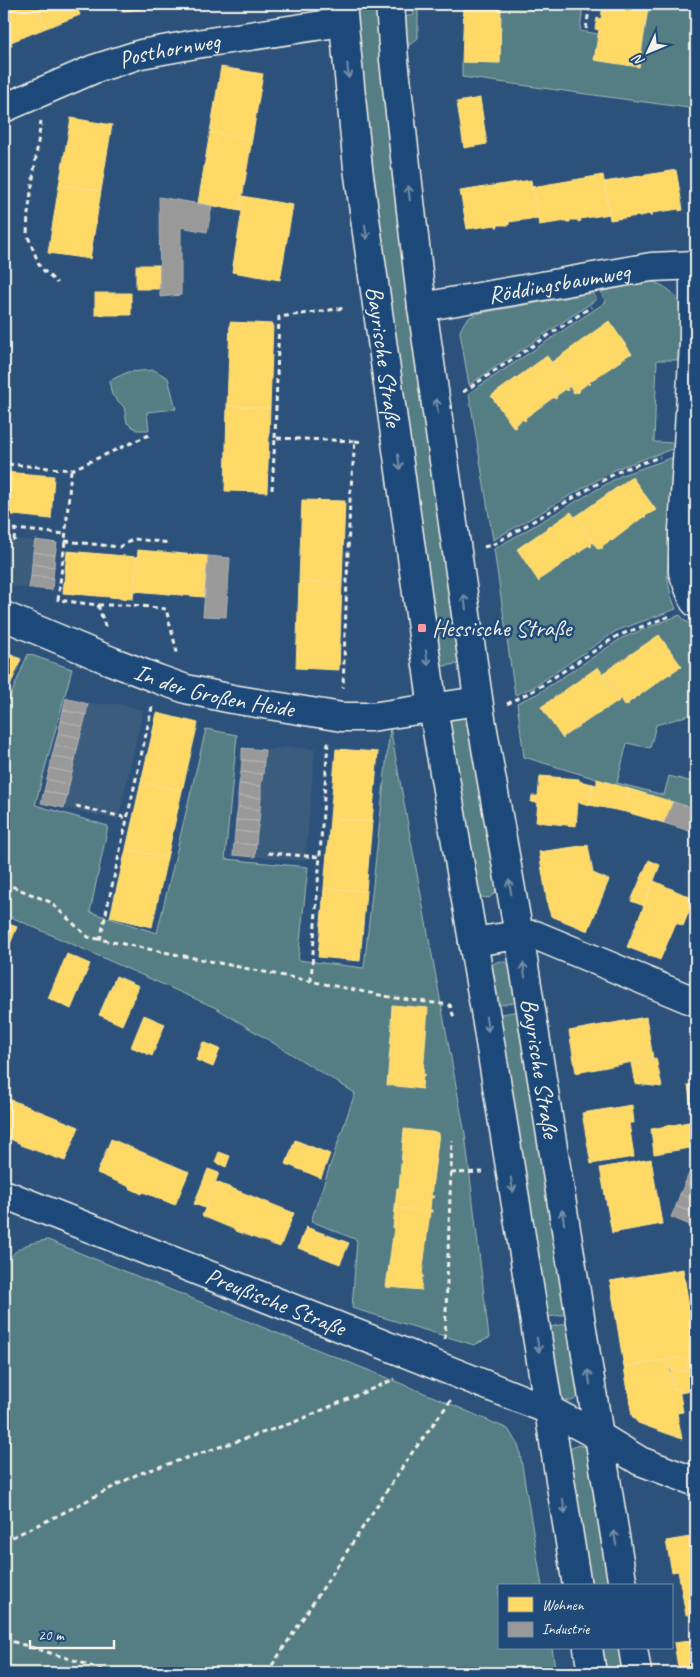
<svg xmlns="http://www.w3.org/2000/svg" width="700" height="1677" font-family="Caveat,sans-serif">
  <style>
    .built { fill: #3b5b7c }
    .green { fill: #557d84; stroke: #a4b7b6 }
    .homes { fill: #ffd966; stroke: #fce08d }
    .industry { fill: #999; stroke: #b4b3b1 }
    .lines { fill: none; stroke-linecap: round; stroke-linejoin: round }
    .minor-casing { stroke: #f4f1e8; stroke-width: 31 }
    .tertiary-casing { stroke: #f4f1e8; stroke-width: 31 }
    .path { stroke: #f4f1e8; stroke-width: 3; stroke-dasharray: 5 4; stroke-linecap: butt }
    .minor { stroke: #1f4a7a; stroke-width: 28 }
    .tertiary { stroke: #1f4a7a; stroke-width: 28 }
    .oneway { stroke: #748da6 }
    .poi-dot { fill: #ff9aa2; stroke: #1f4a7a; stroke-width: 2 }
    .labels { text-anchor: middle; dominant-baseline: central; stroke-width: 5; stroke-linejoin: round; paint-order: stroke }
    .street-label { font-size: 24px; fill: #f4f1e8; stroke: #1f4a7a }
    .poi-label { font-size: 24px; fill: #f4f1e8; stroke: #1f4a7a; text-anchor: start }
  </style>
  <rect width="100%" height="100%" fill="#2c527b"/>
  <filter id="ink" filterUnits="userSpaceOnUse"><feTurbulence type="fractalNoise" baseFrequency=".02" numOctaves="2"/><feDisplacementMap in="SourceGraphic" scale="10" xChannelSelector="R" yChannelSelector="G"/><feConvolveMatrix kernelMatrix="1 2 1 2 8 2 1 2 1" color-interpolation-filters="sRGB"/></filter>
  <g filter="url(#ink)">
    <path class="built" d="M4 538 57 543 52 590 4 586Z
      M66 698 88 704H119L143 710 118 820 41 803Z
      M290 747 315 749 305 861 233 855 242 748 265 750Z"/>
    <path class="green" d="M351 4H376L399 213 463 663 438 667 407 467Z
      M413 4H418V38L408 46 404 17 414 15Z
      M501 4H583L580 31 598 34 639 66 649 4H696V109L462 77V62L500 63Z
      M651 281C662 285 673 290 678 301 682 310 678 349 678 360H657L654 442 675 443V448L618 468 493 540 469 393 606 302 600 292Z
      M592 293 597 299 469 385 460 332C464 320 468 317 480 313Z
      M154 370 168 378 176 409 147 412 149 430H137L127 423 124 407 112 395 109 381 128 372Z
      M674 457 667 576 671 596 676 609 616 631 534 687 515 695 494 549 622 475Z
      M680 615 685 621 696 626V713L656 725 650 748 627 743 617 783 664 795 669 776 696 783V809L524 757 517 703 537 694 622 638Z
      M28 654 72 669 35 805 108 826 90 912 157 933 206 729 237 735 225 859 308 867 298 960 364 968 390 727 465 1134 489 1338 474 1345 352 1308 357 1240 311 1221 355 1093 216 1008 4 914V712Z
      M457 714 470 718 499 886 497 891 489 898 481 897 476 894 448 721 452 715Z
      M499 961C518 962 516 988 518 1002L493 1006C492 992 482 967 499 961Z
      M520 1011 568 1314 543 1318 495 1015Z
      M48 1240 439 1399 508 1429 519 1447 542 1586H499V1648H552L556 1673H4V1266C16 1247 26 1243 48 1240Z
      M570 1323 580 1392C575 1404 566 1403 558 1395L545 1328Z
      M578 1445 586 1447 589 1450 613 1586H587L567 1453 570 1449Z
      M597 1648H623L627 1673H601Z"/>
    <path class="homes" d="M4 4H36L46 28 11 42 4 25Z
      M36 4H76L80 15 46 28Z
      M123 4H192L123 11Z
      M464 4H501L500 63 462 62Z
      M603 4H630L648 7 639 67 594 60 599 30 595 29 597 18 601 19Z
      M4 25 12 45 4 48Z
      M221 67 263 74 252 139 210 132Z
      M480 98 487 144 464 148 457 102Z
      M71 118 112 125 101 191 59 185Z
      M210 132 252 139 240 211 198 203Z
      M676 170 683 210 679 211V209L652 213V216H650L649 214 641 216V217H639L638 216 610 220 604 182Z
      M603 175 610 214 580 219 581 221 578 222V220H570V222H567V221L539 225 532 187Z
      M531 180 538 218 509 222V225H498V227H496V225L467 229 460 191Z
      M59 185 101 191 90 259 48 253Z
      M242 196 293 205 280 280 232 272 242 211H240Z
      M136 265H159V289H136Z
      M95 293H131V315H95Z
      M609 321 632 354H630L621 360 622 361 619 362 589 382 591 384 589 385 588 383 579 390 580 391 578 393 577 392 574 393 552 362Z
      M230 322 273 324 270 408 227 406Z
      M547 356 569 387 567 388 568 390 567 391 566 389 556 396 557 398 555 399 554 397 525 418 526 420 524 421 523 419 515 425 516 427 514 428 491 396Z
      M227 406 270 408 267 492 225 491Z
      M4 472 54 476 51 519 4 514Z
      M632 477 656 510 645 516 646 517H643L612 541 611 540 602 546 603 548 598 549 575 517Z
      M302 500 345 501 342 583 299 582Z
      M571 512 593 542 591 544 592 546 590 547 589 545 581 550V553L580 551 551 572V573H549L540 579 539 582 517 549Z
      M138 550 208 556 204 597 134 591Z
      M67 551 137 557 133 599 63 593Z
      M299 582 342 583 339 670 296 668Z
      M659 635 682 667 681 668 680 667 671 673V675L669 674 640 695 639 697 638 696 628 703 629 704 625 705 603 673Z
      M4 652 21 659 4 701Z
      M598 667 620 699 618 700 619 701 616 703V702L607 708V709H605L564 736 563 739 541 707Z
      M157 713 198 723 182 791 141 782Z
      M336 749 378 752 372 822 330 818Z
      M540 776 579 779V781L593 784 590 805 578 802 576 826 536 822 538 803 531 802 532 796H538Z
      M597 779 629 789 626 812 590 805 593 784 597 785Z
      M141 782 182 791 167 858 126 849Z
      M629 789 673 802 664 823 626 812Z
      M330 818 372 822 366 891 324 888Z
      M588 845 593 873 609 880 588 931 551 916 548 907 539 852Z
      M126 849 167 858 152 927 110 917Z
      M649 860 660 865 644 906 631 901Z
      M654 881 694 899 683 926 676 923 660 960 627 947Z
      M324 888 366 891 360 961 318 957Z
      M4 922 17 927 4 959Z
      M67 954 90 964 71 1009 48 998Z
      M116 976 139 986 122 1025 99 1015Z
      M392 1005 428 1008 423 1074H425V1076L423 1075 422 1087 423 1089 387 1085 392 1025H391Z
      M144 1015 165 1024 152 1056 131 1047Z
      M646 1017 653 1058 576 1073 569 1031Z
      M203 1042 220 1049 213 1067 196 1060Z
      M656 1058 662 1087 635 1084 631 1063Z
      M696 1084V1118L693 1119 688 1085Z
      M4 1097 79 1127 65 1161 20 1145 21 1144 4 1136Z
      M632 1105 634 1123H629L634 1157 591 1164 582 1113Z
      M696 1118V1147L654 1154 651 1129 694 1121 693 1119Z
      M404 1129 439 1133 431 1196H434L433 1198H431L430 1210H432V1212L395 1208 397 1188H399Z
      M111 1139 189 1172 175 1205 143 1192 142 1194 129 1188 130 1187 97 1173Z
      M295 1140 330 1154 321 1178 286 1164Z
      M219 1152 230 1156 226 1167 215 1162Z
      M651 1159 662 1224 612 1233 600 1168Z
      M208 1169 219 1173 205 1208 194 1204Z
      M216 1182 294 1213 280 1247 235 1231 236 1230 202 1216Z
      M395 1208 430 1212 422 1275 424 1277H422L421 1288 422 1290 386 1287 394 1228H393Z
      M306 1227 349 1243 340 1264 298 1248Z
      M683 1269 696 1349V1364L680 1358 624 1367 610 1281Z
      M680 1358 688 1361 685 1371 671 1370 668 1359Z
      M668 1359 673 1389 679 1388 683 1412 677 1413 682 1439 638 1423 632 1416 624 1367Z
      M688 1361 696 1364V1392L691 1391 680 1393 679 1388 673 1389 671 1370 685 1371Z
      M696 1536V1614L686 1615 678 1571 672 1572 666 1541Z
      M696 1640V1673H679L674 1643Z"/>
    <path class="industry" d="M159 197 212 206 207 232 181 227V295L160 297Z
      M35 540 57 543 55 555 33 552Z
      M33 552 55 555 54 567 32 564Z
      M208 556 230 558 226 617 203 616Z
      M32 564 54 567 53 578 31 576Z
      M31 576 53 578 52 590 29 588Z
      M66 698 88 704 86 715 63 710Z
      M63 710 86 715 83 727 61 721Z
      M61 721 83 727 80 738 58 733Z
      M58 733 80 738 77 750 55 745Z
      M55 745 77 750 75 761 52 756Z
      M242 748 265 750 264 762 242 760Z
      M52 756 75 761 72 773 50 768Z
      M242 760 264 762 263 774 241 772Z
      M50 768 72 773 69 785 47 779Z
      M241 772 263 774 261 786 239 784Z
      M47 779 69 785 67 796 44 791Z
      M239 784 261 786V798L238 796Z
      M44 791 67 796 64 808 41 803Z
      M238 796 261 798 260 810 238 807Z
      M673 802 696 809V833L664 823Z
      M238 807 260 810 259 821 236 820Z
      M236 820 259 821 257 833 235 831Z
      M235 831 257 833 256 845 234 843Z
      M234 843 256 845 255 857 233 855Z
      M690 1171 696 1174V1188L685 1183Z
      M685 1183 696 1188V1201L680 1194Z
      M680 1194 696 1201V1214L676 1206Z
      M676 1206 696 1214 692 1226 671 1217Z"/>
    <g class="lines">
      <g class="minor-casing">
        <g id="minor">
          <path id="s1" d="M4 108 94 69 141 54 196 44 343 22"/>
          <path d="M694 265V343L683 530V572L694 601 696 603"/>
          <path id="s2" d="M422 307 651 267 696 265"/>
          <path id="s3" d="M4 616 111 661 158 679 186 689 232 699 342 717H371L478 701"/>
          <path d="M473 942 519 935H535L696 1002"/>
          <path id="s4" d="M4 1194 549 1410 599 1436 640 1461 696 1482"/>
        </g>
      </g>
      <g class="tertiary-casing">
        <g id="tertiary">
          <path id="s5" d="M342 4 358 168 433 708 485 1011 577 1586"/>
          <path id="s6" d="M390 4 394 60 422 307 481 719 519 935 623 1586"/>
          <path d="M588 1648 592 1673"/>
          <path d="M633 1648 637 1673"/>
        </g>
      </g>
      <path class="path" d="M586 29 590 4
        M41 121 28 214 27 234 40 267 57 283
        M463 392 591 307
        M275 438 279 317 345 308
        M355 441 363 442
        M8 464 71 470 149 435
        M71 470 65 541 58 600 98 605 106 629
        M272 490 275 438 355 441 350 499 343 688
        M4 528 65 534
        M14 541 15 529
        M65 541 119 547 134 539 170 543
        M484 547 494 544 621 470 660 457
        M98 605H133L166 609 178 656
        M507 704 536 689 617 636 670 616
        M76 806 127 818
        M268 853 320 857
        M4 883 50 902 88 937 395 998 450 1005 453 1015H458
        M100 940 152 707
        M311 981 328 742
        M451 1173 484 1172
        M445 1339 452 1140
        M4 1541 57 1516 138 1474 292 1423 395 1379
        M4 1639 80 1662 109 1673
        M267 1673 409 1457 451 1400"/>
      <use href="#minor" class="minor"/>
      <use href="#tertiary" class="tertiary"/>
    </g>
    <defs><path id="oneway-shaft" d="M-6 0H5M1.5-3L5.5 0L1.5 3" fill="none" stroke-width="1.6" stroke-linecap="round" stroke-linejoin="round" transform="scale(1.25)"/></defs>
    <g class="oneway">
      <use href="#oneway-shaft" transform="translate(348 71) rotate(84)"/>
      <use href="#oneway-shaft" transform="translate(409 193) rotate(-96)"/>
      <use href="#oneway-shaft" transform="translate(366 232) rotate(82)"/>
      <use href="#oneway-shaft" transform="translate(437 406) rotate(-98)"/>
      <use href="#oneway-shaft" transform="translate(399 462) rotate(82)"/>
      <use href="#oneway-shaft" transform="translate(465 602) rotate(-98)"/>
      <use href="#oneway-shaft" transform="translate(427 658) rotate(82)"/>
      <use href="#oneway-shaft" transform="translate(510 887) rotate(-100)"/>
      <use href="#oneway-shaft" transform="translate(524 970) rotate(-98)"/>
      <use href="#oneway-shaft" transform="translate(487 1024) rotate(81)"/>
      <use href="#oneway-shaft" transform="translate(512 1185) rotate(81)"/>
      <use href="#oneway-shaft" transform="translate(563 1217) rotate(-99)"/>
      <use href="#oneway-shaft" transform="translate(538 1345) rotate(81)"/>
      <use href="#oneway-shaft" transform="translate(589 1377) rotate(-99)"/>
      <use href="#oneway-shaft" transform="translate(564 1506) rotate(81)"/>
      <use href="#oneway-shaft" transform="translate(615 1538) rotate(-99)"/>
    </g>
  </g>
  <rect class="poi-dot" x="417" y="623" width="10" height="10" rx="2.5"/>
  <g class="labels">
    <g class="street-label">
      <text stroke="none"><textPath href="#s1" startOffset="176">Posthornweg</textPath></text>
      <text stroke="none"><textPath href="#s2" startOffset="139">Röddingsbaumweg</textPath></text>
      <text stroke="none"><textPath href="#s5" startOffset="355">Bayrische Straße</textPath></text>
      <text stroke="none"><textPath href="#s3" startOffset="224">In der Großen Heide</textPath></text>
      <text stroke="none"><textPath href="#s6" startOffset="1075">Bayrische Straße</textPath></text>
      <text stroke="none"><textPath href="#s4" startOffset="292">Preußische Straße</textPath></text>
    </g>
    <g class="poi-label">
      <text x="432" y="628">Hessische Straße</text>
    </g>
  </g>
  <rect width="700" height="1677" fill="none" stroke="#1f4a7a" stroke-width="20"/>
  <rect x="10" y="10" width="680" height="1657" fill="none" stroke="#f4f1e8" stroke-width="2" filter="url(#ink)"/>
  <rect x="498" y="1584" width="175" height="65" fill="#1f4a7a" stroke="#748da6"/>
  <rect x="508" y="1597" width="25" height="15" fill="#ffd966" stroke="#748da6"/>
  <text x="542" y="1610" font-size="15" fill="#f4f1e8">Wohnen</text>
  <rect x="508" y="1622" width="25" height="15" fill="#999999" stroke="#748da6"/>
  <text x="542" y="1634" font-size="15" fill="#f4f1e8">Industrie</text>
  <g transform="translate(648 52) rotate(226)" stroke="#1f4a7a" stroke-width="4" paint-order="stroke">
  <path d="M0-4L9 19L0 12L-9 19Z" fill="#f4f1e8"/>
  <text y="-8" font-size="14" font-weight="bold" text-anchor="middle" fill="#f4f1e8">N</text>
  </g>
  <path d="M30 1640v8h84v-8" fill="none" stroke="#f4f1e8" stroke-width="2.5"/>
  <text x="38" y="1640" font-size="15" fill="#f4f1e8" stroke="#1f4a7a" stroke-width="4" paint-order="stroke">20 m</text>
</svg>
